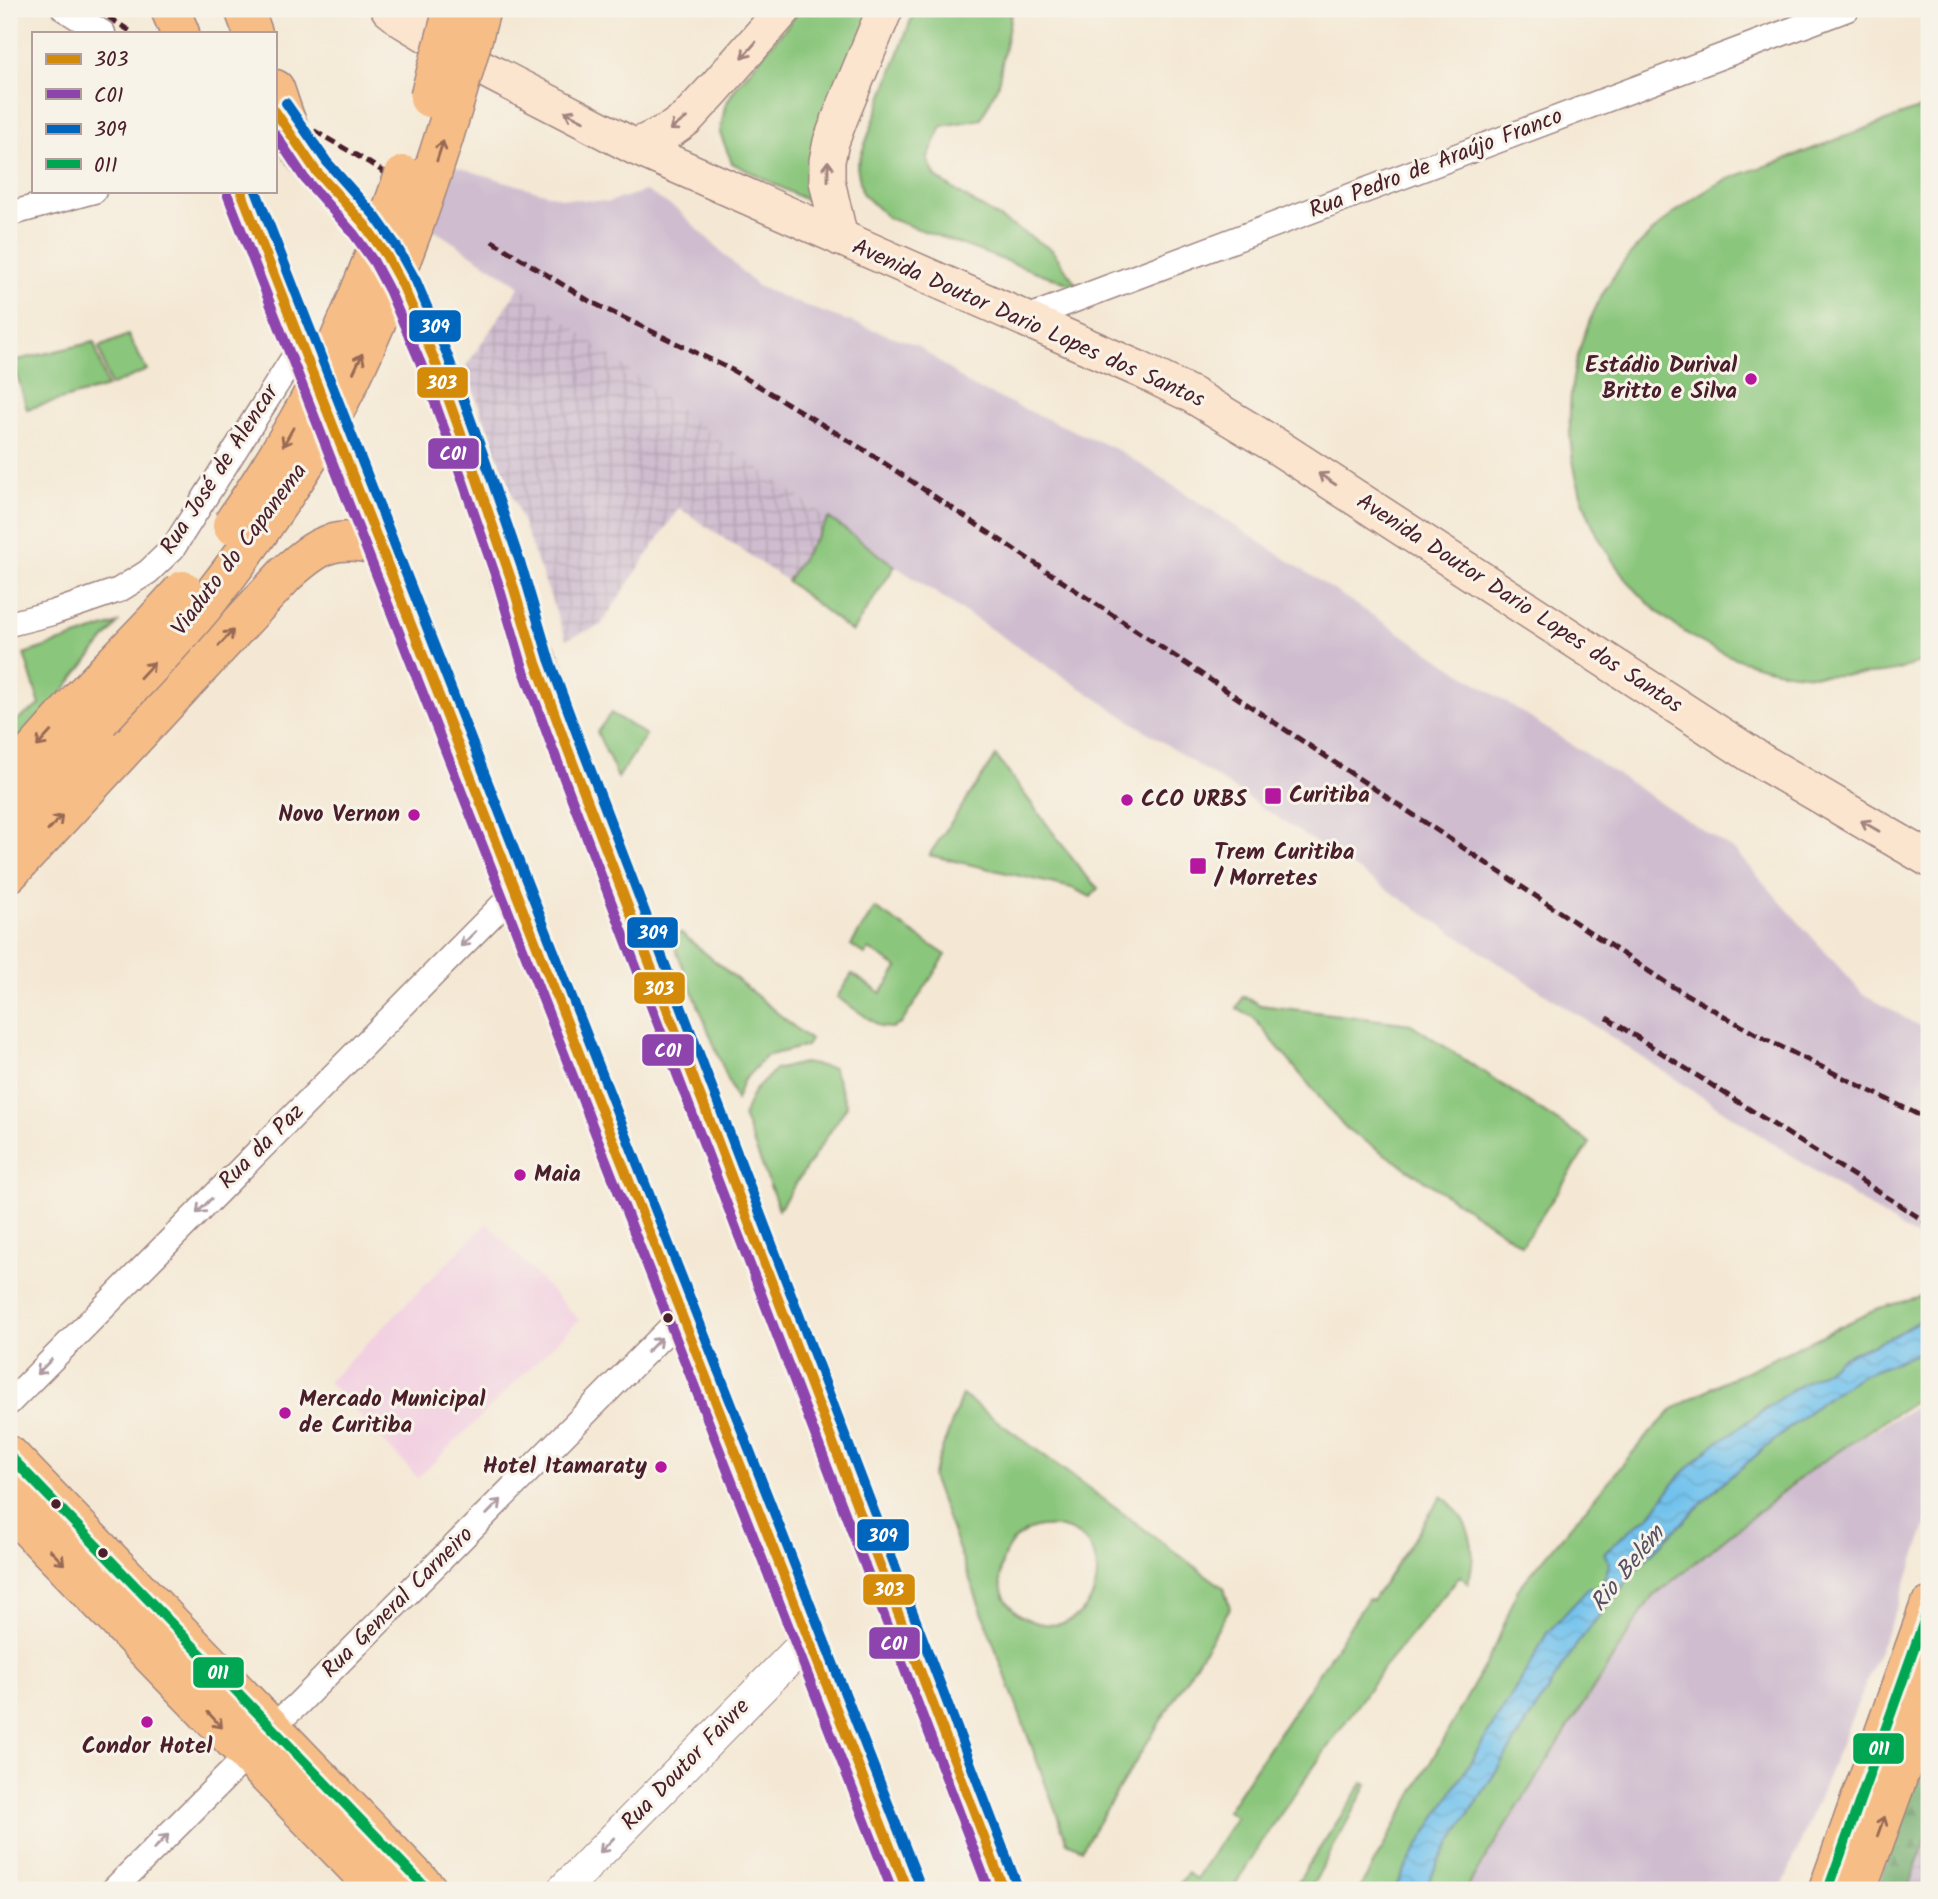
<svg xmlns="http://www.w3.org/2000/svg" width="1938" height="1899" font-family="Kalam,sans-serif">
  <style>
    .built { fill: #f2cfe1 }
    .industrial { fill: url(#industrial-grid) }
    .railway { fill: #cfbdcf }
    .green { fill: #8ac67c; stroke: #6a7254; stroke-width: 2; fill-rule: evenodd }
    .forest { fill: url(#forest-firs); stroke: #5c654c; stroke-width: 2 }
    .water { fill: url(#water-waves); stroke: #5e708c; stroke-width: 2 }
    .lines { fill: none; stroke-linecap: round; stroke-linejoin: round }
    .minor-casing { stroke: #9f8480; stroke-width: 27 }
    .tertiary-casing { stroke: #9f8480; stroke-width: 34 }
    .secondary-casing { stroke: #9f8480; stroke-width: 38 }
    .primary-casing { stroke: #9f8480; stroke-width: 41 }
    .minor { stroke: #fff; stroke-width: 24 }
    .tertiary { stroke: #fff; stroke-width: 32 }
    .secondary { stroke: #fbe5cf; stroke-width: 35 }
    .primary { stroke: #f6be86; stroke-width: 38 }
    .rail { stroke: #4a1f2b; stroke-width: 5; stroke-dasharray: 10 5; stroke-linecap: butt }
    .primary-bridge-casing { stroke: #9f8480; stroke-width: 41; stroke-linecap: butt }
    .primary-bridge { stroke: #f6be86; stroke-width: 38 }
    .bus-1-casing { stroke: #f7f3e8; stroke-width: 16 }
    .bus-2-casing { stroke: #f7f3e8; stroke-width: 16 }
    .bus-3-casing { stroke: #f7f3e8; stroke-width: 16 }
    .bus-4-casing { stroke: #f7f3e8; stroke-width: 16 }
    .bus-1 { stroke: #d48b09; stroke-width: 10 }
    .bus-2 { stroke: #8e44ad; stroke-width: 10 }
    .bus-3 { stroke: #0065bd; stroke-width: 10 }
    .bus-4 { stroke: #00a651; stroke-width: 10 }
    .oneway { stroke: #a2827d }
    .oneway2 { stroke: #976754 }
    .oneway3 { stroke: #ae9aa0 }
    .poi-dot { fill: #b5179e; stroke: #f7f3e8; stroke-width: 2.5 }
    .bus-dot { fill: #4a1f2b; stroke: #f7f3e8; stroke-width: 2.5 }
    .labels { text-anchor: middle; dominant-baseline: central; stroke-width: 6; stroke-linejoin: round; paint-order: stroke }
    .street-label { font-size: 23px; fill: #4a1f2b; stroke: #f7f3e8 }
    .poi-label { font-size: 23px; font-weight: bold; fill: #4a1f2b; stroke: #f7f3e8; text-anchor: start }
    .water-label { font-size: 24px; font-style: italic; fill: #565065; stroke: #f7f3e8 }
    .line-badge { stroke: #f7f3e8; stroke-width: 2.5 }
    .badge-label { font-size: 19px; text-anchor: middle; font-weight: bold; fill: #fff }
  </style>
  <defs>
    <pattern id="industrial-grid" width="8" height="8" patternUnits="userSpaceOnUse" patternTransform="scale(1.75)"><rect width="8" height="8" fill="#cfbdcf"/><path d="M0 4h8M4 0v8" fill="none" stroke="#b3a2b2"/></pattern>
    <pattern id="forest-firs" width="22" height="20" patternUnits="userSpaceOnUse" patternTransform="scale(1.75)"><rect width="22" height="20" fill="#6fab6c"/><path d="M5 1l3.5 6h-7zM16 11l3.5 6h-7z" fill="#5d8b59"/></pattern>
    <pattern id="water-waves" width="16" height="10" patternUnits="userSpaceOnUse" patternTransform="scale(1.75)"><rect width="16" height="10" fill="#72c2ed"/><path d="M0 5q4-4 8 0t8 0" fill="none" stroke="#64a6cb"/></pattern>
  </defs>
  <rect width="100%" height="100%" fill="#f7f3e8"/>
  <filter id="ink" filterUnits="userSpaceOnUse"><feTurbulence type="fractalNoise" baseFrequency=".0143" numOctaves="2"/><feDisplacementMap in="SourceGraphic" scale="14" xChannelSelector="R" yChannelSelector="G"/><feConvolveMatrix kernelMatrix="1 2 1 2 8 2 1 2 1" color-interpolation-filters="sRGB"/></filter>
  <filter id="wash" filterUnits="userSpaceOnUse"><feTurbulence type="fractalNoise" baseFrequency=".00686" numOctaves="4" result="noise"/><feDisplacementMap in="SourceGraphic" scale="28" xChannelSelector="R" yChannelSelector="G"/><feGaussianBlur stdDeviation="1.57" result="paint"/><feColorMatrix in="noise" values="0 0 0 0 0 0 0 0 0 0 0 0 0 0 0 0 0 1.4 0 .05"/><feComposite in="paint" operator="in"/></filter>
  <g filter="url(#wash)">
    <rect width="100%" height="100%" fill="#f4e8d4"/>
    <path class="built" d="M487 1223 579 1320 418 1478 328 1382Z"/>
    <path class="industrial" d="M520 286 829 518 787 581 679 508 600 626 566 639 465 368Z
      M1929 1832V1890H1907Z"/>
    <path class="railway" d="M454 166 561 198 608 202 646 191 678 210 757 286 797 303 917 345 970 385 1120 451 1735 851 1862 993 1929 1032V1246L895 566 716 438 520 286 431 228Z
      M1929 1400V1517L1898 1605 1781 1890H1465L1519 1787 1665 1578 1791 1480 1891 1420Z"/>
    <path class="green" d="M801 9H874L813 178 814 204 732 163 720 133 725 106 735 88Z
      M915 9H1012L998 85 981 119 942 126 927 159 936 177 965 197 1052 250 1078 287 888 218 862 193 857 166Z
      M1929 105V658C1918 662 1906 668 1895 671 1878 675 1859 674 1842 675 1678 683 1547 541 1573 378 1582 324 1609 272 1649 235 1667 218 1690 200 1712 187 1730 176 1760 168 1781 161 1830 142 1880 123 1929 105Z
      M128 335 147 370 110 386 99 347Z
      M94 342 107 387 27 409 13 361Z
      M829 518 895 566 852 632 787 581Z
      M118 623 9 758V725L40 705 24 654Z
      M611 713 646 735 618 778 597 732Z
      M996 756 1084 874 1098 888 1091 897 1072 888 929 855Z
      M875 908 946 955 901 1024 892 1028 881 1027 837 997 852 974 881 993 898 968 869 949 865 955 851 945Z
      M681 933 810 1040 806 1046 766 1056 743 1081 736 1100 671 937Z
      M1243 996 1260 1005 1411 1024 1590 1143 1522 1245 1344 1127 1253 1017 1237 1009Z
      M803 1063 833 1068 847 1106 779 1209 743 1116 754 1091 775 1070Z
      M1929 1295V1315L1893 1336 1841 1358 1827 1370 1793 1389 1780 1399 1761 1411 1679 1477 1650 1515 1625 1534 1605 1553 1610 1563 1601 1588 1547 1633 1529 1667 1413 1855 1394 1890H1359L1495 1647 1518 1589 1639 1445 1672 1410 1703 1392 1879 1308Z
      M1929 1349V1393L1885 1420 1809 1471 1651 1598 1465 1890H1424L1439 1861 1577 1644 1638 1567 1719 1486 1822 1401 1862 1375Z
      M962 1395 1224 1588 1230 1608 1082 1849 1067 1842 932 1477ZM1041 1527C1046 1527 1052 1526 1057 1527 1122 1537 1102 1639 1038 1623 1024 1619 1012 1611 1005 1598 994 1575 1003 1544 1025 1532 1030 1529 1036 1528 1041 1527Z
      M1442 1496C1470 1520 1479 1547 1468 1583L1460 1576 1384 1667 1266 1835 1232 1890H1176L1187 1873 1196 1879 1236 1817 1227 1811 1368 1599 1372 1601Z
      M1363 1783 1367 1785 1310 1890H1292Z"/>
    <path class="forest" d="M1929 1735V1832L1907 1890H1877Z"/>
    <path class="water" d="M1929 1315V1349L1862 1375 1822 1401 1719 1486 1638 1567 1577 1644 1439 1861 1424 1890H1394L1413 1855 1529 1667 1547 1633 1589 1588H1601L1610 1563 1604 1554 1625 1534 1650 1515 1679 1477 1710 1447 1745 1424 1793 1389 1827 1370 1841 1358 1893 1336Z"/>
  </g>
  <g filter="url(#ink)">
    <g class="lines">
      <g class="minor-casing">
        <path id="minor" d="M64 9 103 33
          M9 214 94 191
          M1024 319 1847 9
          M9 624 52 613 119 590 148 572 173 548 302 344
          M9 1403 516 891
          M113 1890 248 1755 271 1727 296 1706 682 1316"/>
      </g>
      <g class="tertiary-casing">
        <path id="tertiary" d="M563 1890 809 1639"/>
      </g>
      <g class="secondary-casing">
        <path id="secondary" d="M389 9 404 21 484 69 635 147 1141 370 1192 395 1273 444 1761 761 1929 859
          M635 147 672 129 686 119 713 90 784 9
          M840 238 827 181V161L831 142 840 118 885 9"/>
      </g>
      <g class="primary-casing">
        <path id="primary" d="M170 9 180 33
          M244 9 253 33
          M275 89C282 109 288 131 299 148 317 177 344 199 364 225 380 244 393 265 404 287 425 330 440 376 457 421 495 527 526 636 565 742L1004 1890
          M241 191 907 1890
          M9 779 79 700
          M9 821 100 720
          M9 873 286 574C320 543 335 535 381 546
          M9 1455 428 1890
          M9 1508 378 1890
          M1828 1890 1929 1607
          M1857 1890 1929 1692"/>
      </g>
      <use href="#minor" class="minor"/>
      <use href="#tertiary" class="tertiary"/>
      <use href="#secondary" class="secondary"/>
      <use href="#primary" class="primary"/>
      <path class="rail" d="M96 9 133 33
        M275 108 368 162 413 191
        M492 241 591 302 732 370 866 451 1668 984 1761 1037 1929 1120
        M1607 1018 1929 1224"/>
      <g class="primary-bridge-casing">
        <path id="primary-bridge" d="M429 98 453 9
          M232 525C271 468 309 408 337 345 362 289 384 233 404 175
          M79 700 152 624 183 590
          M100 720C136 681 174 643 207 602 244 555 279 505 311 454 339 407 362 357 383 306 423 210 454 110 481 9"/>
      </g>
      <use href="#primary-bridge" class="primary-bridge"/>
      <g class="bus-1-casing">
        <path id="bus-1" d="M275 111 316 171 364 224 386 255 403 286 434 359 471 462 511 579 536 663 565 742 1004 1890
          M241 191 907 1890"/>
      </g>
      <g class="bus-2-casing">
        <path id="bus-2" d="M275 134 305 179 353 233 374 262 390 292 421 364 458 467 498 583 523 668 552 747 989 1890
          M228 196 892 1890"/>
      </g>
      <g class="bus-3-casing">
        <path id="bus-3" d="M286 103 327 162 375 216 397 247 416 281 447 354 484 457 524 574 549 659 578 737 1017 1885
          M256 191 920 1885"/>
      </g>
      <g class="bus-4-casing">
        <path id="bus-4" d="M9 1455 428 1890
          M1828 1890 1929 1607"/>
      </g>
      <use href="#bus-1" class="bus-1"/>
      <use href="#bus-2" class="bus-2"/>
      <use href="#bus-3" class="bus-3"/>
      <use href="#bus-4" class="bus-4"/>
    </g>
    <defs><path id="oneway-shaft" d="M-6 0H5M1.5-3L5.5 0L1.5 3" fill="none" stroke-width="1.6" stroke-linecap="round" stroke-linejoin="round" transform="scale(1.75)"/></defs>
    <g class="oneway">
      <use href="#oneway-shaft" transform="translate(749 50) rotate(131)"/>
      <use href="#oneway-shaft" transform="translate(574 116) rotate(-153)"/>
      <use href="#oneway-shaft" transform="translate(678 124) rotate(144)"/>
      <use href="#oneway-shaft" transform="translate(828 171) rotate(-90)"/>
      <use href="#oneway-shaft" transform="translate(1327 479) rotate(-147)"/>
      <use href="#oneway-shaft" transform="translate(1870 826) rotate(-150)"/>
    </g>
    <g class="oneway2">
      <use href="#oneway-shaft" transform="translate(440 151) rotate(-72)"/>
      <use href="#oneway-shaft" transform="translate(358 363) rotate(-65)"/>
      <use href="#oneway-shaft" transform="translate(288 437) rotate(119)"/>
      <use href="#oneway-shaft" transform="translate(226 638) rotate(-47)"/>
      <use href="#oneway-shaft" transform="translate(147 670) rotate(-47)"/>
      <use href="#oneway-shaft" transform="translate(44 739) rotate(132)"/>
      <use href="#oneway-shaft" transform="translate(55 823) rotate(-47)"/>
      <use href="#oneway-shaft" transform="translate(57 1557) rotate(46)"/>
      <use href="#oneway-shaft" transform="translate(215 1720) rotate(47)"/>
      <use href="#oneway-shaft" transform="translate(1881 1826) rotate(-70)"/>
    </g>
    <g class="oneway3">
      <use href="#oneway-shaft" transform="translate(468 939) rotate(135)"/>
      <use href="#oneway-shaft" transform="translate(204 1206) rotate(135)"/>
      <use href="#oneway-shaft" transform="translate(654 1345) rotate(-45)"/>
      <use href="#oneway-shaft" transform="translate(44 1367) rotate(135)"/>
      <use href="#oneway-shaft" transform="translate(494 1507) rotate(-45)"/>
      <use href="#oneway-shaft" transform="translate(161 1842) rotate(-45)"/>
      <use href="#oneway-shaft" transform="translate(607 1845) rotate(134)"/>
    </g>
  </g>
  <g class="poi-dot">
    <circle cx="1751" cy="379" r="7"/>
    <rect x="1264" y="787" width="18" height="18" rx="3.5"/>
    <circle cx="1127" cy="800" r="7"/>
    <circle cx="414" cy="815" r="7"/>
    <rect x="1189" y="857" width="18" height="18" rx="3.5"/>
    <circle cx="520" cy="1175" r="7"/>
    <circle cx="285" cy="1413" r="7"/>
    <circle cx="661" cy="1467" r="7"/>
    <circle cx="147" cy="1722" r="7"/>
  </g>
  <g class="bus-dot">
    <circle cx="668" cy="1318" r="6"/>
    <circle cx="56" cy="1504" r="6"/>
    <circle cx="103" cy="1553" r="6"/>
  </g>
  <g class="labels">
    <g class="street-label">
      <text transform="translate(1436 164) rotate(-21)">Rua Pedro de Araújo Franco</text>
      <text transform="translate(1028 324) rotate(24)">Avenida Doutor Dario Lopes dos Santos</text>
      <text transform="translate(220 470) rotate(-57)">Rua José de Alencar</text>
      <text transform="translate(240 550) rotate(-53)">Viaduto do Capanema</text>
      <text transform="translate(1519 604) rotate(33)">Avenida Doutor Dario Lopes dos Santos</text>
      <text transform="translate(262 1147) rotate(-45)">Rua da Paz</text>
      <text transform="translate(398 1603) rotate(-45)">Rua General Carneiro</text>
      <text transform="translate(686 1765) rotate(-46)">Rua Doutor Faivre</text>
    </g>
    <g class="poi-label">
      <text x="1737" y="366" text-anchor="end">Estádio Durival<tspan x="1737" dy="26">Britto e Silva</tspan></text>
      <text x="1289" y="796">Curitiba</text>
      <text x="1141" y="800">CCO URBS</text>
      <text x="400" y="815" text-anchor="end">Novo Vernon</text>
      <text x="1214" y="853">Trem Curitiba<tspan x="1214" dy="26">/ Morretes</tspan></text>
      <text x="534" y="1175">Maia</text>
      <text x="299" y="1400">Mercado Municipal<tspan x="299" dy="26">de Curitiba</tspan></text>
      <text x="647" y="1467" text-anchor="end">Hotel Itamaraty</text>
      <text x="147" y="1747" text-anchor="middle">Condor Hotel</text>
    </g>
    <g class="water-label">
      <text transform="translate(1628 1569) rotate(-51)">Rio Belém</text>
    </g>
  </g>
  <g class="line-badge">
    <rect x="408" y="309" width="54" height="34" rx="7" fill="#0065bd"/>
    <rect x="416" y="366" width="53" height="33" rx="7" fill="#d48b09"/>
    <rect x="427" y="437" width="53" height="33" rx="7" fill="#8e44ad"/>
    <rect x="626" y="916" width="53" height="33" rx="7" fill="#0065bd"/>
    <rect x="633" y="971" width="53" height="34" rx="7" fill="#d48b09"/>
    <rect x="641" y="1033" width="54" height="34" rx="7" fill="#8e44ad"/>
    <rect x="856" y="1518" width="54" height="34" rx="7" fill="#0065bd"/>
    <rect x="862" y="1573" width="54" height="33" rx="7" fill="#d48b09"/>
    <rect x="868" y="1626" width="53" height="34" rx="7" fill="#8e44ad"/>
    <rect x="192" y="1656" width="53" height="33" rx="7" fill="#00a651"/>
    <rect x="1852" y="1732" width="53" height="33" rx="7" fill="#00a651"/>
  </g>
  <g class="badge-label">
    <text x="435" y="333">309</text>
    <text x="442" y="389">303</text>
    <text x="453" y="460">C01</text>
    <text x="653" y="939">309</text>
    <text x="659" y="995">303</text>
    <text x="668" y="1057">C01</text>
    <text x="883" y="1542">309</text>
    <text x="889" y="1596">303</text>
    <text x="894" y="1650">C01</text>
    <text x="218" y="1679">011</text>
    <text x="1879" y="1755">011</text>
  </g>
  <rect width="1938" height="1899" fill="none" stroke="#f7f3e8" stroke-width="35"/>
  <rect x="32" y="32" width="245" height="161" fill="#f7f3e8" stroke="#b29e9c" stroke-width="2"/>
  <rect x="46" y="54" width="35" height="10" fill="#d48b09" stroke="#b29e9c" stroke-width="2"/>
  <text x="94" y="66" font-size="21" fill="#4a1f2b">303</text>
  <rect x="46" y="89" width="35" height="10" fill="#8e44ad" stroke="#b29e9c" stroke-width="2"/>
  <text x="94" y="102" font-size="21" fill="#4a1f2b">C01</text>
  <rect x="46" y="124" width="35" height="10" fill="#0065bd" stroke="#b29e9c" stroke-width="2"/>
  <text x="94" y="136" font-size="21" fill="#4a1f2b">309</text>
  <rect x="46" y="159" width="35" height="10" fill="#00a651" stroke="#b29e9c" stroke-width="2"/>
  <text x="94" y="172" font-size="21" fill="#4a1f2b">011</text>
</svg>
